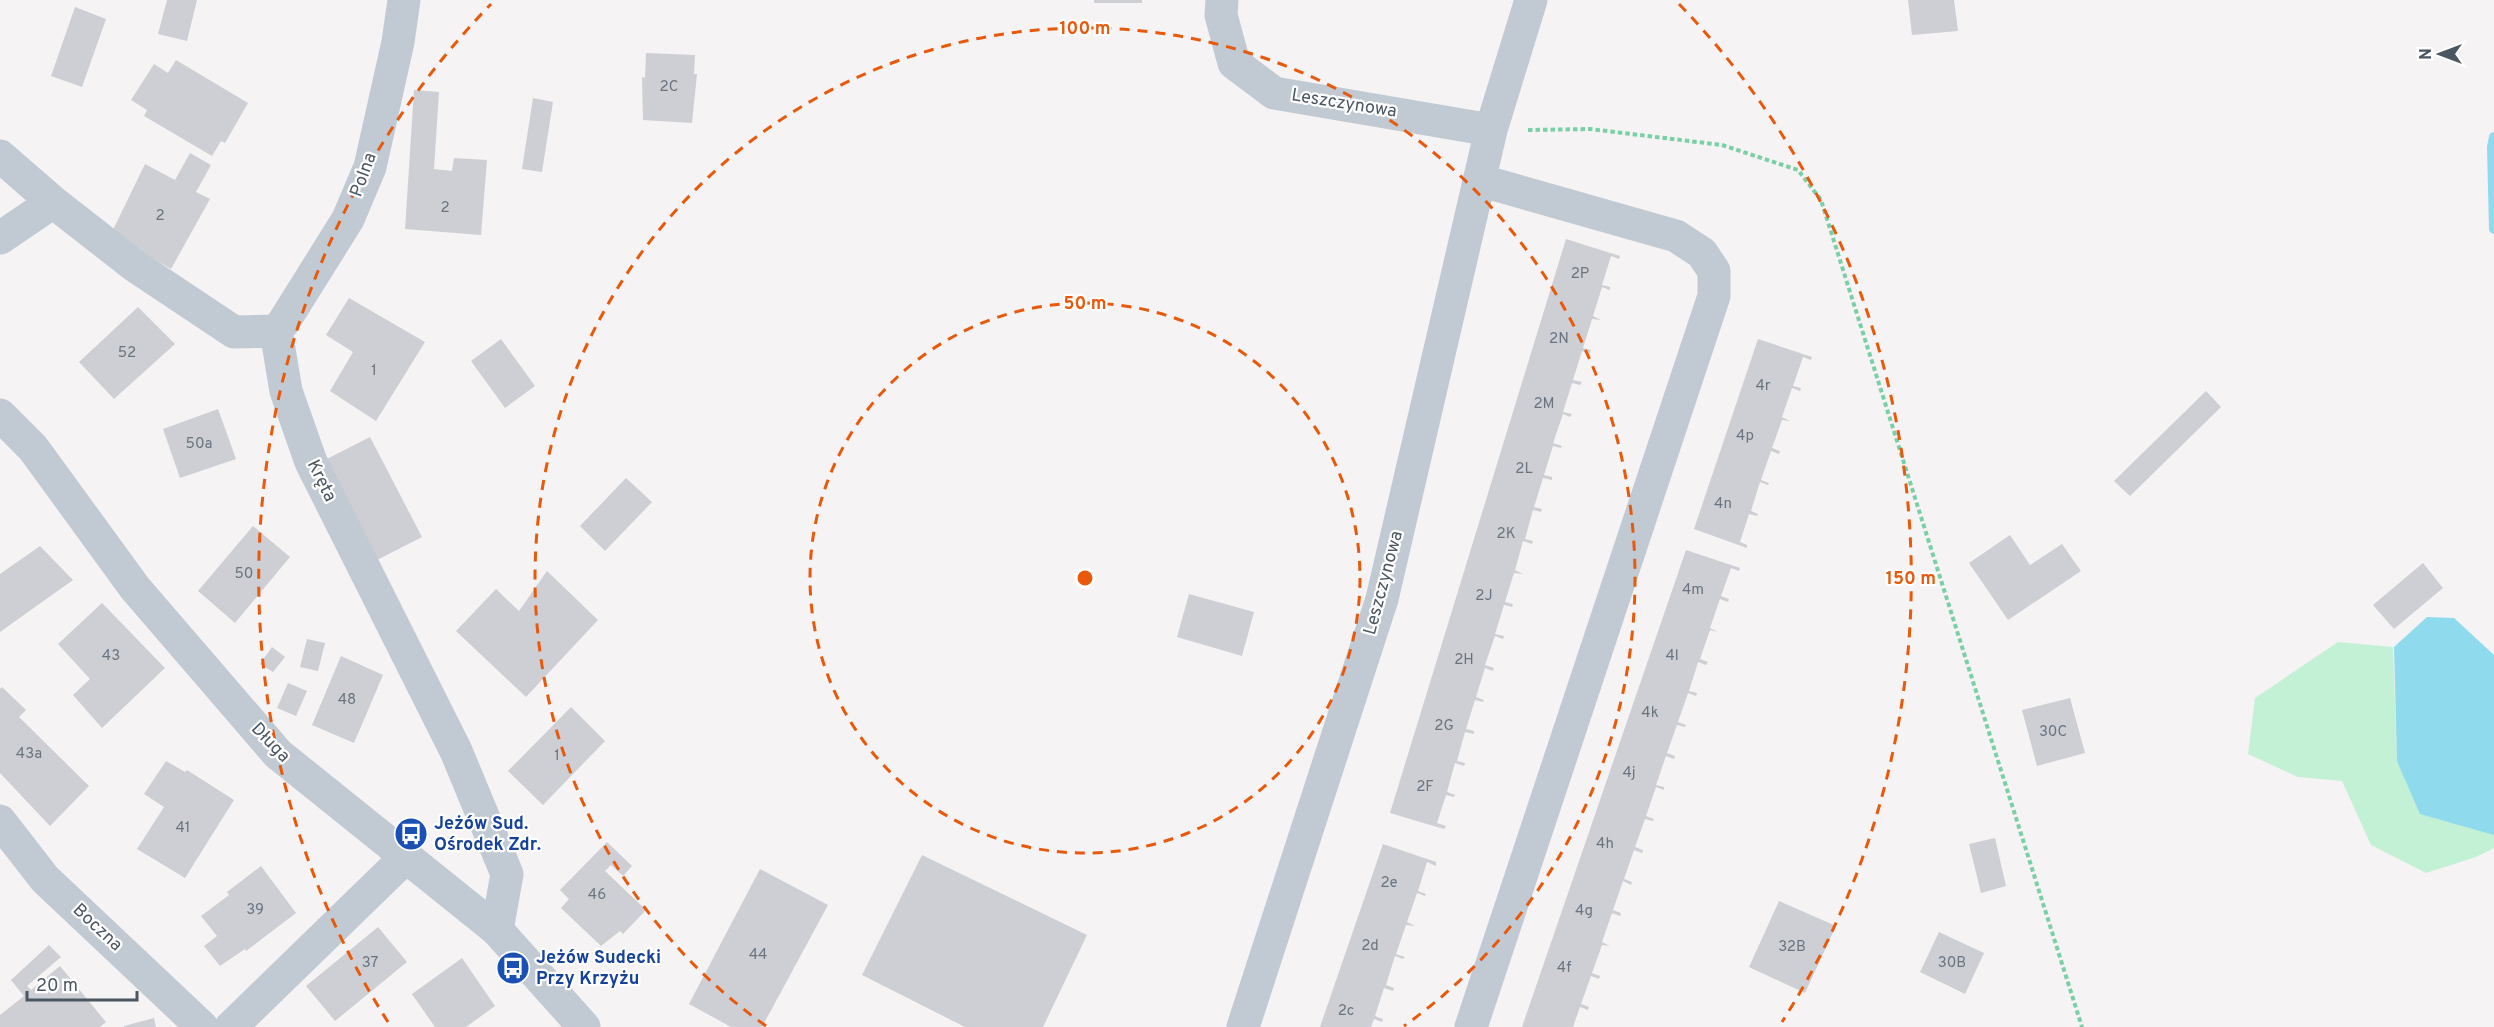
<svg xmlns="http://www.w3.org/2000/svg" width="2494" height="1027" font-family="Overpass,sans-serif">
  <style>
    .green { fill: #c3f1d5 }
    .water { fill: #90daee }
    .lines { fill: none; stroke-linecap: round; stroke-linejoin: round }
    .stream { stroke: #90daee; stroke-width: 10 }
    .building { fill: #cdcfd5 }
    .path { stroke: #7ad0a6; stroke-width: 4; stroke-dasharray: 4.5 3; stroke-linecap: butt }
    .minor { stroke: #c1cad2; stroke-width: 33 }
    .tertiary { stroke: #c1cad2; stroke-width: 33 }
    .ring { fill: none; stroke: #e8590c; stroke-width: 3; stroke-dasharray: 10 8 }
    .labels { text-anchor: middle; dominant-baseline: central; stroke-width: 4.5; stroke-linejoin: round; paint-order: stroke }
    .number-label { font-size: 15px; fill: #6b747e }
    .street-label { font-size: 18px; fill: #4a5661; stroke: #fff }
    .transit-label { font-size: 18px; font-weight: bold; fill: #164399; stroke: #fff; text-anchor: start }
    .centre { fill: #e8590c; stroke: #fff; stroke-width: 3 }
    .ring-label { font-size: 18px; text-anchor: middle; font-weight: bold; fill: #e8590c; stroke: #fff; stroke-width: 4.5; stroke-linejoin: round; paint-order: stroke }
  </style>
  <rect width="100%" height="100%" fill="#f5f3f3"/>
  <path class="green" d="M2338 642 2393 647 2397 761 2494 835V848L2476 857 2426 873 2371 845 2342 781 2298 777 2248 754 2255 698Z"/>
  <path class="water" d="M2427 617 2454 618 2494 655V835L2420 814 2397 761 2394 647Z"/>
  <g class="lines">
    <path class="stream" d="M2494 137 2492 147 2494 229"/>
  </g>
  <path class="building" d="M167 0H197L187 41 158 34Z
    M1094 0H1142V3H1094Z
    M1908 0H1954L1958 31 1912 35Z
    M75 7 106 19 82 87 51 76Z
    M646 53 695 55 694 74H697L692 123 643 120 642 77 645 78Z
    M176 60 248 103 225 143 221 141 212 156 144 116 147 110 131 100 154 64 168 73Z
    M414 90 439 92 434 169 452 171 454 158 487 160 481 235 405 229Z
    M533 98 553 102 542 172 522 169Z
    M190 153 211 165 196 192 210 199 171 269 111 234 145 164 175 180Z
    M1566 239 1620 256 1619 259 1611 256 1602 285 1610 287V290L1602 287 1593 316 1601 320 1592 319 1583 348 1591 350 1590 353 1582 351 1573 380 1582 382 1580 385 1572 383 1563 412 1572 414 1570 417 1563 414 1553 443 1562 446 1561 448 1553 446 1544 475 1552 477V480L1543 478 1534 507 1542 509 1541 512 1533 510 1525 539 1533 541 1532 544 1523 541 1515 570 1523 574 1514 573 1505 602 1513 604 1512 607 1504 605 1495 634 1504 636 1503 639 1495 636 1485 665 1494 668 1493 671 1485 668 1476 697 1484 700 1483 702 1475 700 1466 729 1474 731V734L1465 732 1457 761 1465 763 1464 766 1455 763 1447 792 1455 795 1454 797 1446 795 1437 823 1446 826 1444 829 1390 813Z
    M349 298 425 342 376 421 330 391 353 352 326 335Z
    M138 307 175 344 114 399 79 362Z
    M501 339 535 386 505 408 471 361Z
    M1758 339 1812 357 1811 360 1803 357 1793 386 1801 388 1800 391 1792 388 1782 417 1790 421 1782 420 1772 448 1780 451 1779 454 1771 451 1761 480 1769 483 1768 485 1760 482 1751 511 1758 514 1757 516 1749 514 1740 542 1747 545V548L1694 529Z
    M2206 391 2221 407 2130 496 2114 481Z
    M218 409 236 459 180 478 163 429Z
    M370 437 422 537 375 561 323 461Z
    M626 478 652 502 605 551 580 526Z
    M253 526 290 557 235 623 198 591Z
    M2010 535 2030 565 2062 544 2081 571 2008 620 1969 563Z
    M40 546 73 580 0 632V574Z
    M1686 550 1740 568 1739 571 1731 568 1721 596 1729 599 1728 602 1720 599 1710 628 1718 632 1710 630 1700 659 1708 662 1706 665 1698 662 1689 691 1697 693 1696 696 1688 693 1678 722 1686 725 1685 727 1677 725 1667 753 1675 756 1674 759 1666 756 1656 785 1664 787V790L1656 787 1646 816 1654 819 1653 821 1645 819 1635 847 1643 850 1642 853 1634 850 1624 879 1632 882 1631 885 1623 881 1613 910 1621 913 1620 916 1612 913 1602 942 1610 946 1602 945 1592 973 1600 976 1599 979 1591 976 1581 1004 1589 1007 1588 1010 1580 1007 1573 1027H1522Z
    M2423 563 2443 588 2394 629 2373 605Z
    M547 571 598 620 526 697 456 631 496 589 519 611Z
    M1189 594 1254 612 1242 656 1177 637Z
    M102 603 165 668 102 728 73 695 90 679 58 644Z
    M307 639 325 643 318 671 300 667Z
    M272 647 285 657 273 672 260 664Z
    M341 656 383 675 354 743 312 725Z
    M288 683 307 691 296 716 277 708Z
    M2 687 26 710 19 717 89 786 50 826 0 773V689Z
    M2070 698 2085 753 2037 766 2022 710Z
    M571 707 605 741 543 805 508 771Z
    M166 761 185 772 187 770 234 800 185 878 137 849 164 807 144 794Z
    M1995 838 2006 886 1981 893 1969 844Z
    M607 842 632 866 623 876 611 865 605 871 646 910 623 934 620 931 601 946 561 908 569 899 560 890Z
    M1383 844 1436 862V866L1427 862 1418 891 1426 894 1425 896 1417 893 1407 922 1415 926 1406 925 1396 954 1405 957 1403 959 1395 956 1386 985 1394 988 1393 991 1384 988 1375 1016 1383 1019 1382 1022 1374 1019 1371 1027H1320Z
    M922 855 1087 935 1043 1027H965L862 975Z
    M261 866 296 913 246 951 245 949 220 966 204 946 217 936 201 916 229 895 227 892Z
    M760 869 828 905 762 1027H731L689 1004Z
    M1779 901 1836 926 1805 993 1749 967Z
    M378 927 407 962 335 1021 306 986Z
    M1939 932 1984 953 1965 994 1920 972Z
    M49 945 61 957 27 986 31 990 60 966 106 1022 100 1027H0V1015L24 996 11 980Z
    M462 958 495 1006 466 1027H435L412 994Z
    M154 1018 156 1027H124V1026Z"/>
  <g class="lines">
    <path class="path" d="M1528 130 1590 129 1722 145 1798 170 1821 200 2082 1027"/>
    <path class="minor" d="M1222 0 1221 15 1234 63 1274 93 1491 130
      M0 156 53 202 135 266 234 332 276 331
      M0 238 53 202
      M276 331 286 391 311 462 456 751 507 874 497 930
      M276 331 283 323 348 219 370 167 398 42 404 0
      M0 821 45 879 202 1027
      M231 1027 406 857
      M1243 1027 1382 599 1491 130 1531 0
      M1471 1027 1714 296V271L1702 253 1676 236 1479 180"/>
    <path class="tertiary" d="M0 415 33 448 135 588 278 754 497 930 584 1027"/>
  </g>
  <g class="ring">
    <circle cx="1085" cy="578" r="275"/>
    <path d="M766 1026A550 550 0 1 1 1404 1026"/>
    <path d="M388 1022A826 826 0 0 1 491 4M1679 4A826 826 0 0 1 1782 1022"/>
  </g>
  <defs>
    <g id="bus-disc" transform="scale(1.725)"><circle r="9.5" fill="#1a4fb4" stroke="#fff"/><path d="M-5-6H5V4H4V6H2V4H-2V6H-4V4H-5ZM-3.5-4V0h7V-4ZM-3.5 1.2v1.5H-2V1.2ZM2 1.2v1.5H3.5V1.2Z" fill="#fff"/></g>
  </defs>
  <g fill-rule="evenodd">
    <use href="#bus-disc" x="411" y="834"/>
    <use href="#bus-disc" x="513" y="968"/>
  </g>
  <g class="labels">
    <g class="number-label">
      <text x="669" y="87">2C</text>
      <text x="445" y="208">2</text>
      <text x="160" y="216">2</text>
      <text x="1580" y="274">2P</text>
      <text x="1559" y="339">2N</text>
      <text x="127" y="353">52</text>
      <text x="374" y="371">1</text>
      <text x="1763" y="386">4r</text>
      <text x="1544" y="404">2M</text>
      <text x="1745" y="436">4p</text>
      <text x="199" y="444">50a</text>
      <text x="1524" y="469">2L</text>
      <text x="1723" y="504">4n</text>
      <text x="1506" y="534">2K</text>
      <text x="244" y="574">50</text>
      <text x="1693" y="590">4m</text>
      <text x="1484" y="596">2J</text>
      <text x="111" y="656">43</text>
      <text x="1672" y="656">4l</text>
      <text x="1464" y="660">2H</text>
      <text x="347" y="700">48</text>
      <text x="1650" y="713">4k</text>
      <text x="1444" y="726">2G</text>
      <text x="2053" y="732">30C</text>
      <text x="29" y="754">43a</text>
      <text x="557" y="756">1</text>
      <text x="1629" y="773">4j</text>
      <text x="1425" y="787">2F</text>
      <text x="183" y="828">41</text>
      <text x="1605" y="844">4h</text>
      <text x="1389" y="883">2e</text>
      <text x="597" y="895">46</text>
      <text x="255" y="910">39</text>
      <text x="1584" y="911">4g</text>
      <text x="1370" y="946">2d</text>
      <text x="1792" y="947">32B</text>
      <text x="758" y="955">44</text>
      <text x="370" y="963">37</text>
      <text x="1952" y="963">30B</text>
      <text x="1564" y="968">4f</text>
      <text x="1346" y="1011">2c</text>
    </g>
    <g class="street-label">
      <text transform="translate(1344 104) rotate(9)">Leszczynowa</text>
      <text transform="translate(364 175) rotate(-70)">Polna</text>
      <text transform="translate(321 481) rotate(64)">Kręta</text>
      <text transform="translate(1384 583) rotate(-75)">Leszczynowa</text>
      <text transform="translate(270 743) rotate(46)">Długa</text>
      <text transform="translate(97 928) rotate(43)">Boczna</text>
    </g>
    <g class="transit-label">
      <text x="434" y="824">Jeżów Sud.<tspan x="434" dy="21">Ośrodek Zdr.</tspan></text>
      <text x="536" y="958">Jeżów Sudecki<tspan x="536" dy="21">Przy Krzyżu</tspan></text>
    </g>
  </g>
  <circle cx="1085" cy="578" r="9" class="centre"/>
  <g class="ring-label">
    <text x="1085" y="34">100 m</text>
    <text x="1085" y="309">50 m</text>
    <text x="1911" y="584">150 m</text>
  </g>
  <g transform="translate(2440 54) rotate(270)" stroke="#ffffff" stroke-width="4.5" paint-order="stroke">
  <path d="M0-4.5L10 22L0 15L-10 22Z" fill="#4a5661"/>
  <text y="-9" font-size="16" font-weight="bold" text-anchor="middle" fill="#4a5661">N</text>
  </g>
  <path d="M27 991v9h110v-9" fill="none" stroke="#4a5661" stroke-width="3"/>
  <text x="36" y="991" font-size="18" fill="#4a5661" stroke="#ffffff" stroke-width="4.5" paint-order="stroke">20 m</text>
</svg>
